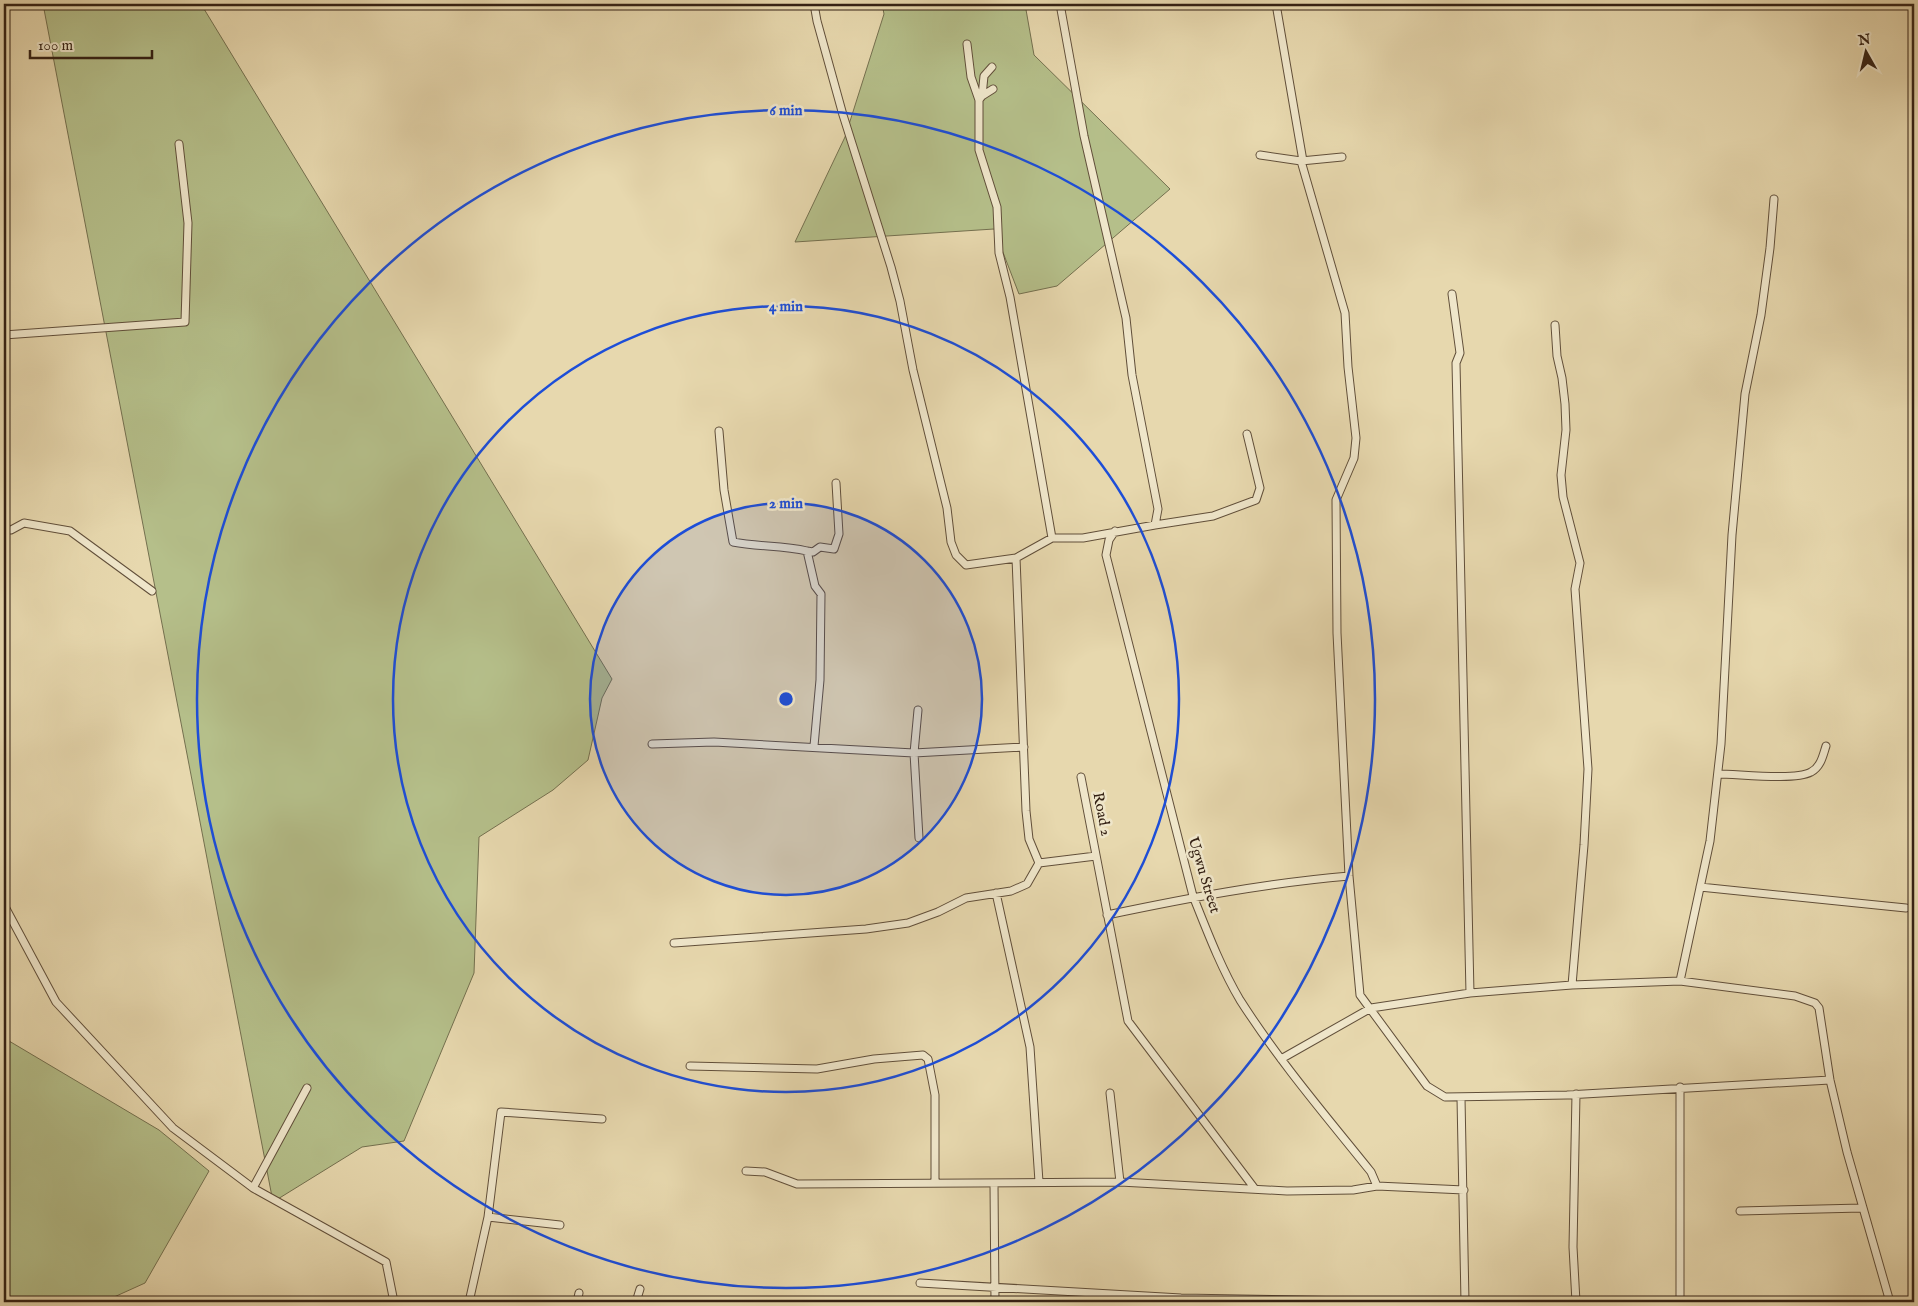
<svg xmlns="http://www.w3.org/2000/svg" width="1918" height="1306" font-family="'IM FELL English',serif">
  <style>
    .green { fill: #b5bf8a; stroke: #74704f }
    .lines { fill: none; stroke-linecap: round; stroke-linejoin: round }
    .street-casing { stroke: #614f3a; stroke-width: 9 }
    .street { stroke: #efe6ca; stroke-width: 7 }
    .ring { fill: none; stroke: #1d4ed8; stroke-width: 2.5 }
    .labels { text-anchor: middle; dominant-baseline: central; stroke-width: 5; stroke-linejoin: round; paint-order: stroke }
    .street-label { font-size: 15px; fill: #342114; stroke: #efe6ca }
    .centre { fill: #1d4ed8; stroke: #efe6ca; stroke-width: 2.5 }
    .ring-label { font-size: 15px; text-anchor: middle; font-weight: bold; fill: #1d4ed8; stroke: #efe6ca; stroke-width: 5; stroke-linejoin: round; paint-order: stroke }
  </style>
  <rect width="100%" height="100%" fill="#e7d8ae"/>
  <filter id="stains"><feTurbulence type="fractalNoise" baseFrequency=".004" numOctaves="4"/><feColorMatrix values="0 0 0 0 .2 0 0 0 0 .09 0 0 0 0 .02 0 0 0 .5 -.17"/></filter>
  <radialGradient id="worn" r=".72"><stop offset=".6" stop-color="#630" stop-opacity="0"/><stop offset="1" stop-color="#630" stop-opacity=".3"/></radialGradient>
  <path class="green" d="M43 4H201L612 679 602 698 588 760 553 790 479 837 474 973 404 1141 362 1147 273 1202Z
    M882 4H1025L1034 55 1170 189 1057 286 1019 294 994 229 795 242 845 137 884 14Z
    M4 1038 159 1130 209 1171 145 1283 103 1302H4Z"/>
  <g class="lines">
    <g class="street-casing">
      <path id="street" d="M814 4 817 21 843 115 891 267 900 301 913 370 947 508 951 542 956 555 966 565 1016 558 1052 538H1083L1155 525 1158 509 1132 375 1126 318 1084 136 1060 4
        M1276 4 1303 161
        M967 44 971 77 979 100V150L997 207 999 253 1010 297 1052 538
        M982 96 993 89
        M979 100 982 96 984 76 992 67
        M1260 155 1301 161 1342 157
        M1301 161 1345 313 1348 367 1356 438 1354 458 1336 500 1337 633 1349 876 1360 995 1427 1086 1445 1097 1567 1095 1830 1080
        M1452 294 1460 353 1456 363 1470 993
        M1555 325 1557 356 1562 378 1565 404 1566 430 1561 475 1563 497 1580 563 1575 589 1588 769 1584 845 1572 985
        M4 335 185 322 188 223 179 144
        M719 431 724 490 733 542C758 547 783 545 807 551L815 586 821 594 820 680 814 746
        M1155 525 1213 516 1256 500 1260 488 1247 434
        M4 530H11L24 523 70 531 152 591
        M1115 531 1109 540 1106 555 1193 896C1207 931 1221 968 1240 1000 1279 1061 1326 1116 1371 1172L1377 1186
        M807 551 813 552 820 547 834 549 839 534 836 483
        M1016 558 1026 811 1029 839 1039 863
        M918 710 914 753 919 838
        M652 744 714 742 914 753 1024 747
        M1718 774C1739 774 1794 781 1811 772 1821 767 1823 755 1826 746
        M1081 777 1128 1021 1255 1189
        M1700 887 1906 908
        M996 893 1030 1047 1039 1182
        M4 905 56 1002 173 1128 253 1188 386 1262 394 1302
        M1107 915C1188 898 1267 883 1349 876
        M674 943 866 929 908 923 938 912 966 898 1011 891 1027 884 1039 863 1096 856
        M1680 981 1710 841 1721 744 1732 535 1745 394 1761 315 1770 248 1774 199
        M1281 1059 1371 1008 1470 993 1572 985 1680 981 1795 996 1815 1003 1819 1008 1830 1080 1847 1152 1890 1302
        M690 1066 817 1069 874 1059 923 1055 928 1059 935 1095V1183
        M1110 1093 1120 1182
        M1461 1098 1465 1302
        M746 1171 765 1172 797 1184 1120 1182 1287 1191 1353 1190 1377 1186 1464 1190
        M994 1184 995 1302
        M253 1188 307 1088
        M1740 1211 1862 1208
        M488 1217 560 1225
        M920 1283 1181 1298 1410 1302
        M469 1302 488 1217 501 1112 602 1119
        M577 1302 579 1293
        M636 1302 640 1289
        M1576 1302 1573 1247 1576 1094
        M1680 1302V1087"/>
    </g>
    <use href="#street" class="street"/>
  </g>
  <circle cx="786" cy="699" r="196" fill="#1d4ed8" fill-opacity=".12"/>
  <g class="ring">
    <circle cx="786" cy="699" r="196"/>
    <circle cx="786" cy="699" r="393"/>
    <circle cx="786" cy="699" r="589"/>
  </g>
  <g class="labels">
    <g class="street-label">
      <text transform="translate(1102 814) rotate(79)">Road 2</text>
      <text transform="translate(1204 875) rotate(73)">Ugwu Street</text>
    </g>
  </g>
  <circle cx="786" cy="699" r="8" class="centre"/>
  <g class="ring-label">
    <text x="786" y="115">6 min</text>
    <text x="786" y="311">4 min</text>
    <text x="786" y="508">2 min</text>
  </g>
  <rect width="1918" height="1306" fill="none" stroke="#e7d8ae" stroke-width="20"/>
  <rect x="5" y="5" width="1908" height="1296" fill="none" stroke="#342114" stroke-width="2.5"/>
  <rect x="10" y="10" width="1898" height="1286" fill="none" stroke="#342114"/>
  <g transform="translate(1866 52) rotate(352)" stroke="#efe6ca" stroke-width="4" paint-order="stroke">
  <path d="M0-4L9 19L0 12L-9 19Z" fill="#342114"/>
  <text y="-8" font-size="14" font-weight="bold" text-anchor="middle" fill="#342114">N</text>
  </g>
  <path d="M30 50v8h122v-8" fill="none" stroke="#342114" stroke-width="2.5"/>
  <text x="38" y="50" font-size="15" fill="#342114" stroke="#efe6ca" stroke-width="4" paint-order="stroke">100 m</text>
  <rect width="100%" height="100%" filter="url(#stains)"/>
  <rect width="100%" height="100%" fill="url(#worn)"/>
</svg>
